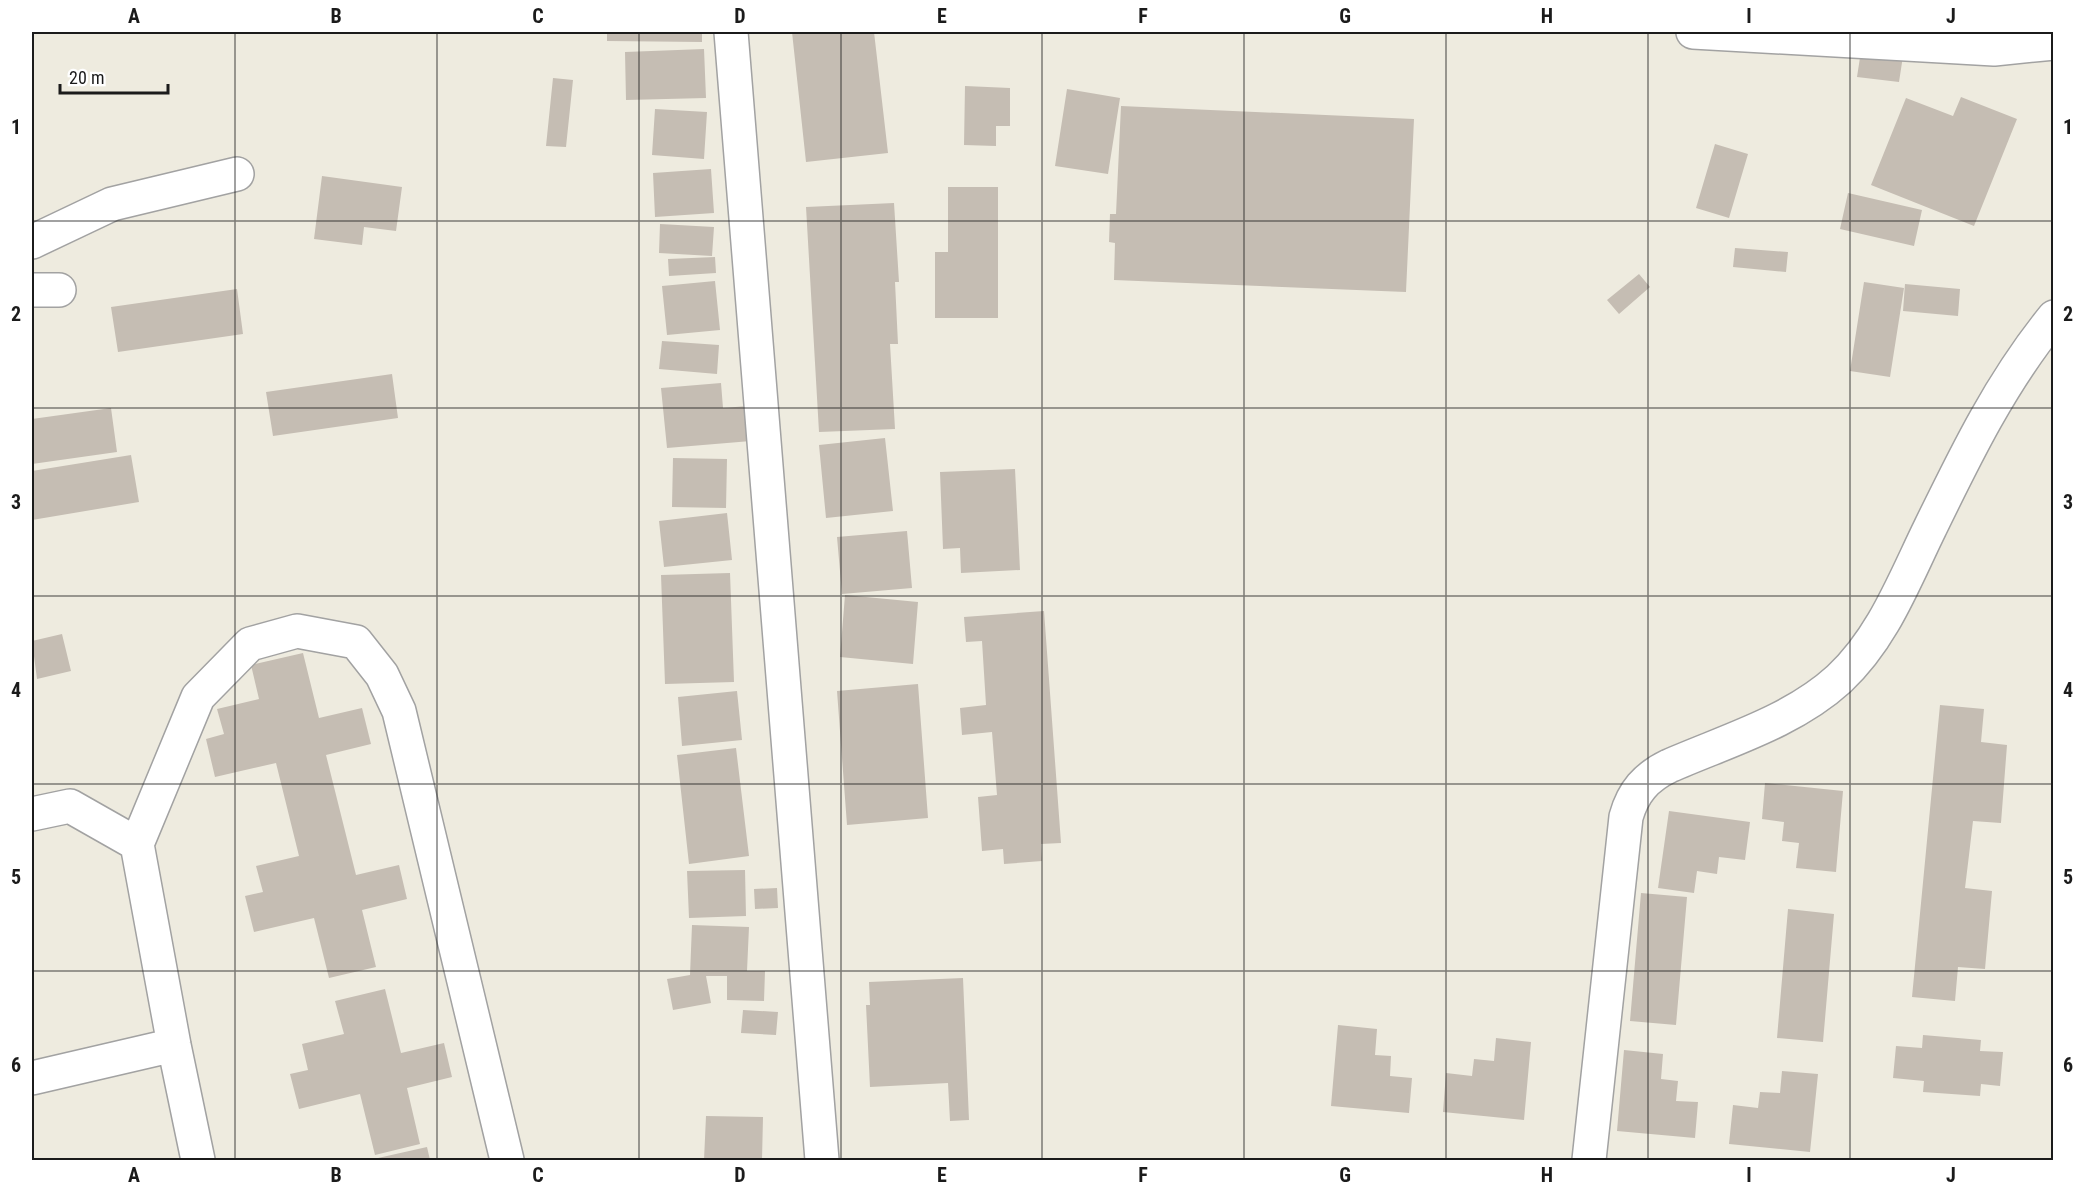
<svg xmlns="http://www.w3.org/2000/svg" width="2085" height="1192" font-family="'Roboto Condensed',sans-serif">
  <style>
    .building { fill: #c5bdb3 }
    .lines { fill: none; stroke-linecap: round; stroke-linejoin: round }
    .minor-casing { stroke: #a2a2a2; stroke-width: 36 }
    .minor { stroke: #fff; stroke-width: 33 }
    .grid { fill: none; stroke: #1b1b1b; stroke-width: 1.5; stroke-opacity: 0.55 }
    .neatline { fill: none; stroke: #1b1b1b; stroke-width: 2 }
    .grid-label { font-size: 20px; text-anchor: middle; font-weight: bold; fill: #1b1b1b }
  </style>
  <rect width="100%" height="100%" fill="#eeebdf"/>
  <path class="building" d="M607 32H702V42L607 41Z
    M792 32H874L888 153 806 162Z
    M704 49 706 98 626 100 625 52Z
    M1861 51 1903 56 1899 82 1857 77Z
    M553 78 573 80 566 147 546 146Z
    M965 86 1010 88V126H996V146L964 145Z
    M1067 89 1120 98 1108 174 1055 166Z
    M1961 97 2017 119 1974 226 1871 185 1906 98 1953 116Z
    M1121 106 1414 119 1406 292 1114 280 1115 243 1109 242 1110 214H1116Z
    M655 109 707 112 704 159 652 155Z
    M1715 144 1748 154 1729 218 1696 208Z
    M711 169 714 213 655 217 653 173Z
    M322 176 402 187 396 231 364 227 362 245 314 239Z
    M948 187H998V318H935V252H948Z
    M1848 193 1922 210 1914 246 1840 229Z
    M894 203 899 282H895L898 344H890L895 429 819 432 806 207Z
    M660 224 714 227 712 256 659 253Z
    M1735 248 1788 252 1786 272 1733 267Z
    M715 257 716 273 669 276 668 259Z
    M1639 274 1650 287 1619 314 1607 300Z
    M715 281 720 330 667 335 662 286Z
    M1864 282 1904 288 1890 377 1850 371Z
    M1905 284 1960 289 1958 316 1903 311Z
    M237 289 243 334 118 352 111 307Z
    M662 341 719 345 717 374 659 369Z
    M392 374 398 418 273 436 266 392Z
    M721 383 723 408 748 406 751 441 667 448 661 388Z
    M111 408 117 452 32 464V419Z
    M885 438 893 511 826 518 819 445Z
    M131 455 139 502 32 520V471Z
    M673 458 727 459 726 508 672 507Z
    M1015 469 1020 570 961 573 960 548 943 549 940 472Z
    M727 513 732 560 664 567 659 521Z
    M907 531 912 588 842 594 837 537Z
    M730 573 734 682 665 684 661 575Z
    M845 595 918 602 913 664 840 657Z
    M1044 611 1061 843 1041 844 1042 861 1004 864 1003 849 982 851 978 797 997 795 992 732 962 735 960 708 986 705 982 641 966 642 964 617Z
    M62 634 71 671 37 679 32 641Z
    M303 653 319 718 362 708 371 744 326 755 356 875 399 865 407 899 362 910 376 967 329 978 314 918 254 932 245 896 263 892 256 866 299 856 276 763 215 777 206 739 224 734 217 709 259 699 251 665Z
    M918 684 928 818 847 825 837 691Z
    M737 691 742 740 682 746 678 697Z
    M1940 705 1984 709 1981 742 2007 745 2001 823 1973 821 1969 855 1965 888 1992 891 1985 969 1958 967 1955 1001 1912 997Z
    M736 748 749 856 689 864 677 755Z
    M1765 783 1843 791 1836 872 1796 868 1799 843 1782 841 1784 822 1762 819Z
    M1669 811 1750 822 1745 860 1719 857 1717 874 1697 871 1694 893 1658 888Z
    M745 870 746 916 689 918 687 871Z
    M777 888 778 908 755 909 754 889Z
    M1641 893 1687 897 1676 1025 1630 1021Z
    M1788 909 1834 914 1823 1042 1777 1038Z
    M692 925 749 927 747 971H765L764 1001 727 1000V976H706L711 1003 673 1010 667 979 690 975Z
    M963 978 969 1120 950 1121 948 1083 870 1087 866 1005H870L869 982Z
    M385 989 401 1053 444 1043 452 1077 407 1088 420 1144 375 1155 360 1094 299 1109 290 1074 308 1070 302 1044 344 1034 335 1001Z
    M743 1010 778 1012 776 1035 741 1033Z
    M1338 1025 1377 1029 1375 1055 1391 1056 1390 1076 1412 1078 1409 1113 1331 1106Z
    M1923 1035 1981 1040 1980 1051 2003 1052 2000 1086 1981 1084 1980 1096 1923 1092 1924 1081 1893 1078 1896 1046 1922 1048Z
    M1496 1038 1531 1042 1524 1120 1443 1112 1446 1073 1472 1076 1474 1059 1494 1061Z
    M1624 1050 1663 1054 1661 1079 1678 1081 1676 1101 1698 1102 1695 1138 1617 1131Z
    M1782 1071 1818 1074 1810 1152 1729 1144 1733 1105 1758 1108 1760 1092 1780 1093Z
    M706 1116 763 1117 762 1160H704Z
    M427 1147 430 1160H379L378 1158Z"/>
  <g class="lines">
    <g class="minor-casing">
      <path id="minor" d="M731 32 822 1160
        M1693 32 1994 49 2054 43
        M32 242 112 204 237 174
        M32 290H59
        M32 814 70 806 137 844 174 1045 198 1160
        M137 844 198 697 250 644 297 631 356 642 382 675 399 711 507 1160
        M32 1078 174 1045
        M1589 1160 1626 817C1633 792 1646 777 1669 766 1726 741 1792 722 1839 679 1883 638 1904 581 1930 528 1966 454 2001 382 2054 317"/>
    </g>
    <use href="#minor" class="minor"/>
  </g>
  <path class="grid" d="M235 32V1160M437 32V1160M639 32V1160M841 32V1160M1042 32V1160M1244 32V1160M1446 32V1160M1648 32V1160M1850 32V1160M32 221H2054M32 408H2054M32 596H2054M32 784H2054M32 971H2054"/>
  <rect width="2085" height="1192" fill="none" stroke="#ffffff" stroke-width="66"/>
  <path d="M60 84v9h108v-9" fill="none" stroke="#1b1b1b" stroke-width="3"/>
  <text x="69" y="84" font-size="18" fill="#1b1b1b" stroke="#ffffff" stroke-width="4.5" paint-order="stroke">20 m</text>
  <rect x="33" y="33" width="2019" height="1126" class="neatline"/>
  <g class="grid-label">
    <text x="134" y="23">A</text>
    <text x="336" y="23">B</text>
    <text x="538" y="23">C</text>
    <text x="740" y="23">D</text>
    <text x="942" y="23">E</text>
    <text x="1143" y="23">F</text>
    <text x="1345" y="23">G</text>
    <text x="1547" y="23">H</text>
    <text x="1749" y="23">I</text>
    <text x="1951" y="23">J</text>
    <text x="16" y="134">1</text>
    <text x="2068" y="134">1</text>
    <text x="16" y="321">2</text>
    <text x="2068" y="321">2</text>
    <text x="16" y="509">3</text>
    <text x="2068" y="509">3</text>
    <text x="16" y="697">4</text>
    <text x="2068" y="697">4</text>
    <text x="16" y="884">5</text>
    <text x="2068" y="884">5</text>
    <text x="16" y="1072">6</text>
    <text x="2068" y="1072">6</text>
    <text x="134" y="1182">A</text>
    <text x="336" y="1182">B</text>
    <text x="538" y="1182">C</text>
    <text x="740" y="1182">D</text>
    <text x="942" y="1182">E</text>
    <text x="1143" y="1182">F</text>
    <text x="1345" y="1182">G</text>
    <text x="1547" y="1182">H</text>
    <text x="1749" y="1182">I</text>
    <text x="1951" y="1182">J</text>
  </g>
</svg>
